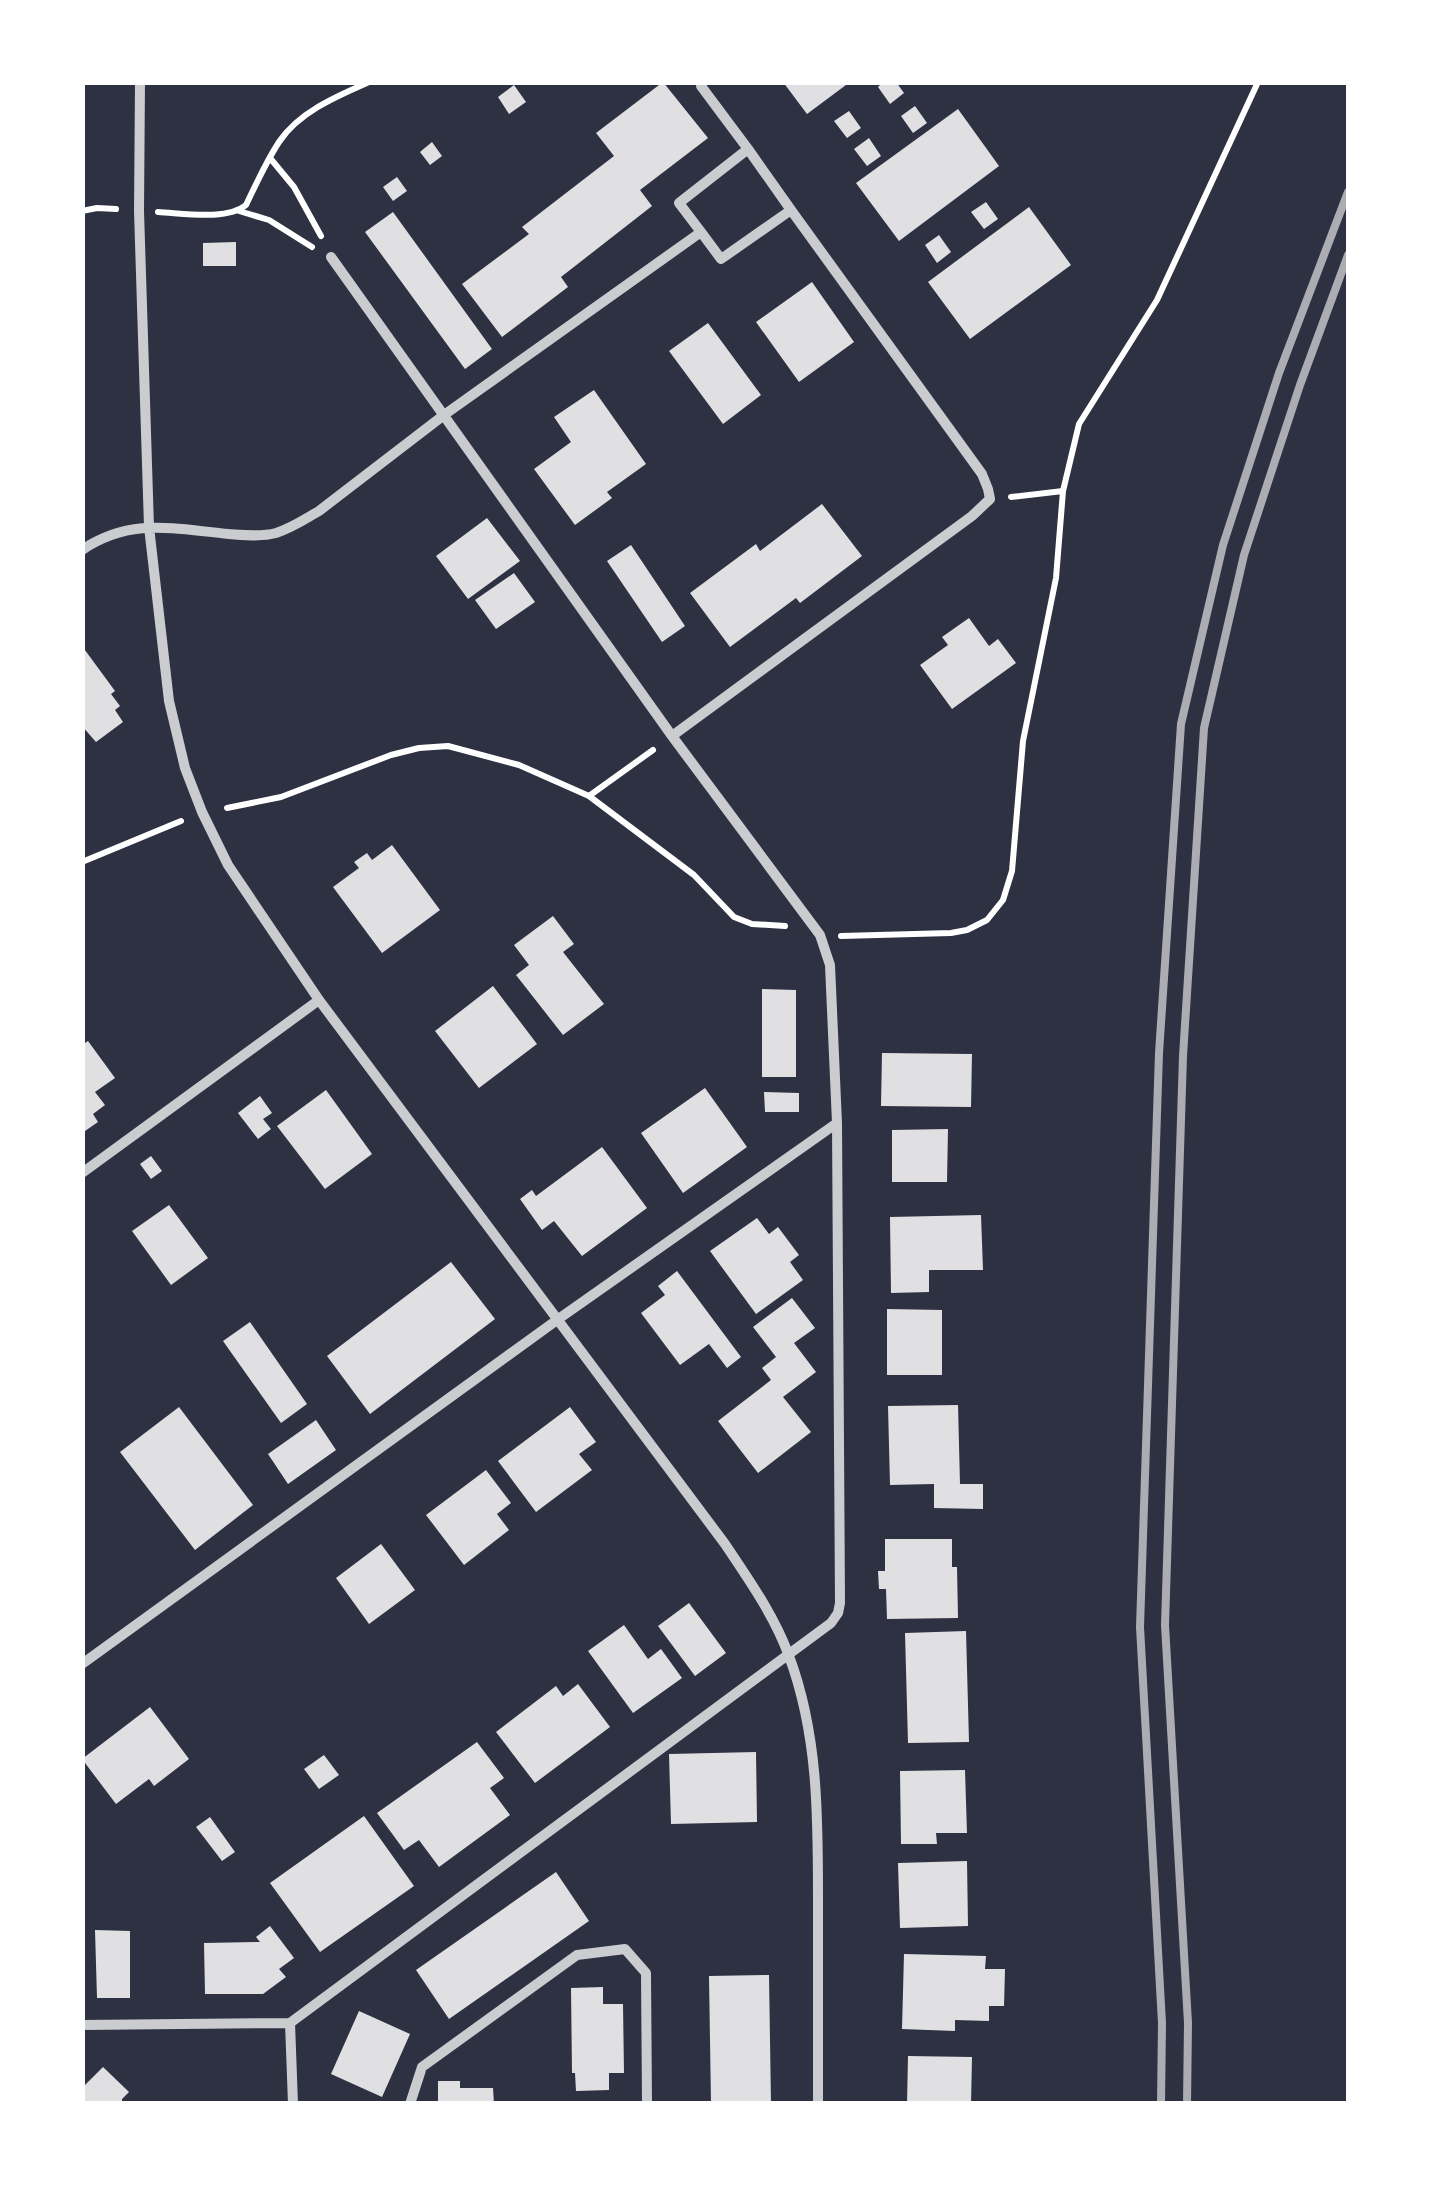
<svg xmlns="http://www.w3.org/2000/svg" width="1431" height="2186" font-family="Montserrat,sans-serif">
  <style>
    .building { fill: #e0e0e3 }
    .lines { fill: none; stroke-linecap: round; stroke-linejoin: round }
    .path { stroke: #fff; stroke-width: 6 }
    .minor { stroke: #caccd0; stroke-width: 10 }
    .rail { stroke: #abadb3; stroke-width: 8 }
  </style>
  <rect width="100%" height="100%" fill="#2d3142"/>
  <path class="building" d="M663 82 708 138 640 190 652 206 561 277 568 287 502 337 462 284 529 234 522 227 614 156 596 133Z
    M783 82H850L807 114Z
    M883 82H896L904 93 890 104 878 87Z
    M514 85 526 102 509 114 498 97Z
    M915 106 927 123 913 133 901 116Z
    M958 109 999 166 899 241 856 183Z
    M849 111 861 128 847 138 834 121Z
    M869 138 881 156 867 166 854 149Z
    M432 142 442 156 430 165 420 152Z
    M397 177 407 191 393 201 383 187Z
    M986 202 998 219 984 229 971 212Z
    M1029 207 1071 265 970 339 928 282Z
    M393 212 492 349 465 369 365 232Z
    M939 235 951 252 937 263 925 245Z
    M236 242V266H203V243Z
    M812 282 854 342 799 382 756 322Z
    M708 323 761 395 723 424 669 351Z
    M594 390 646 464 607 492 612 498 575 525 534 469 571 442 554 417Z
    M822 504 862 556 800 603 796 598 730 647 690 593 756 544 760 551Z
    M487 518 520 561 468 599 436 556Z
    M631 545 685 626 662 642 607 561Z
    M514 573 535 602 496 629 475 600Z
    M969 618 989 646 998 639 1016 663 952 709 920 665 948 645 942 637Z
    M82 646 115 691 111 694 120 706 115 710 123 722 96 742 82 726Z
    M392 845 440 910 382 953 333 887 359 868 354 862 367 853 372 860Z
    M553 916 574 944 563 952 604 1004 563 1035 516 975 529 965 514 945Z
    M493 986 537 1044 479 1088 435 1031Z
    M762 989 796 990V1077H762Z
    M88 1041 115 1078 95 1092 105 1105 93 1114 98 1122 85 1131 82 1127V1045Z
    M882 1053 972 1054 971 1107 881 1106Z
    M705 1088 747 1147 683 1193 641 1133Z
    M326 1090 372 1154 325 1189 277 1126Z
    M764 1092 799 1093V1112H765Z
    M260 1096 272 1113 263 1119 271 1129 258 1139 238 1113Z
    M948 1129 947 1182H892V1130Z
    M602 1147 647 1208 582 1256 554 1221 542 1230 520 1199 532 1190 536 1196Z
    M151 1156 162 1171 151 1179 140 1164Z
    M169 1205 208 1258 171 1285 132 1231Z
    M981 1215 983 1270H929V1292L891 1293 890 1217Z
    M757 1218 769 1234 778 1227 799 1255 790 1262 803 1280 756 1314 710 1251Z
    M451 1262 495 1319 370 1414 327 1356Z
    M677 1271 741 1357 727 1368 709 1344 680 1365 641 1313 665 1295 658 1286Z
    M792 1298 815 1328 794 1343 816 1372 783 1397 811 1432 758 1473 718 1421 771 1380 762 1368 776 1357 753 1327Z
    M887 1309 942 1310V1375H887Z
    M250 1322 307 1404 281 1423 223 1341Z
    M958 1405 960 1484H983V1509L934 1508V1484L890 1485 888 1406Z
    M179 1407 253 1505 195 1550 120 1452Z
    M570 1407 596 1442 579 1454 592 1470 536 1512 498 1461Z
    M316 1420 336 1450 288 1484 268 1454Z
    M486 1470 511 1503 497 1514 509 1530 464 1565 426 1515Z
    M885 1539H952V1567H957L958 1618 887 1619 886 1589H879L878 1571H885Z
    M381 1544 415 1590 369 1624 336 1578Z
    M689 1603 726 1653 695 1676 658 1626Z
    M624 1625 648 1659 661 1649 682 1678 633 1713 588 1651Z
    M966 1631 969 1742 908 1743 905 1633Z
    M578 1684 610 1727 535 1783 496 1732 556 1686 563 1696Z
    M150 1707 189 1759 154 1786 149 1779 116 1804 82 1759Z
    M477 1742 504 1778 490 1788 510 1815 439 1867 419 1840 404 1850 377 1813Z
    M756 1752 757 1822 671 1824 669 1754Z
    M324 1755 339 1775 319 1789 304 1769Z
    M965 1770 967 1833H936L937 1844H901L900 1771Z
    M364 1816 414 1886 320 1952 270 1883Z
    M210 1817 235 1852 222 1861 196 1827Z
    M967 1861 968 1926 900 1928 898 1863Z
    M556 1872 589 1921 449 2019 416 1970Z
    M270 1926 294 1958 279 1969 286 1977 263 1994H205L204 1943 260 1942 256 1937Z
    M95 1930 130 1931V1998H97Z
    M904 1954 986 1956 985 1969H1005L1004 2006H989V2021L955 2020V2031L902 2029Z
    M769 1975 771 2104H711L709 1976Z
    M603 1987V2004H623L624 2073H609V2090L576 2091 575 2073H572L571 1988Z
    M359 2011 410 2034 382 2097 331 2074Z
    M908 2056 972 2057 971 2104H907Z
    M103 2067 129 2092 122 2099V2104H82V2088Z
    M438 2081H460V2088H493L494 2104H438Z"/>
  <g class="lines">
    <path class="path" d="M270 158 294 187 321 236
      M82 211 97 208 116 209
      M239 211 269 220 312 247
      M158 212C182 213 227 221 246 205 256 184 266 162 279 142 299 112 337 96 369 82
      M1011 497 1063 491
      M589 796 653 750
      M227 808 281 797 391 755 419 748 448 746 519 765 589 796 694 875 734 917 752 924 785 926
      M82 862 181 821
      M841 936 951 933 967 930 987 920 1003 900 1012 871 1023 741 1056 578 1063 491 1079 424 1157 300 1258 82"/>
    <path class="minor" d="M140 82 139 211 149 527 169 701 185 768 202 812 228 865 319 1000 725 1544C749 1580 774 1615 789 1656 819 1736 818 1821 818 1905 818 1971 818 2037 818 2104
      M701 86 748 149
      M82 550C131 517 174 529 229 534 244 535 261 537 276 533 292 528 305 519 319 511L444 415 701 232 679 203 748 149 791 210 721 259 701 232
      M672 736 972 516 990 499 988 489 982 474 791 210
      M82 1173 319 1000
      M82 1664 557 1320 837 1123
      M290 2023 293 2104
      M82 2025 290 2023 831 1623 838 1613 840 1603 837 1123 830 965 820 935 672 736 331 257
      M410 2104 422 2067 577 1955 625 1949 646 1973 647 2104"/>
    <path class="rail" d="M1161 2104 1162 2023 1140 1627 1159 1053 1181 724 1223 545 1279 373 1348 192
      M1187 2104 1188 2023 1165 1625 1183 1056 1204 728 1244 555 1300 385 1348 255"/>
  </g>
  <rect width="1431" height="2186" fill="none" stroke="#ffffff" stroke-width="170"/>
</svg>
